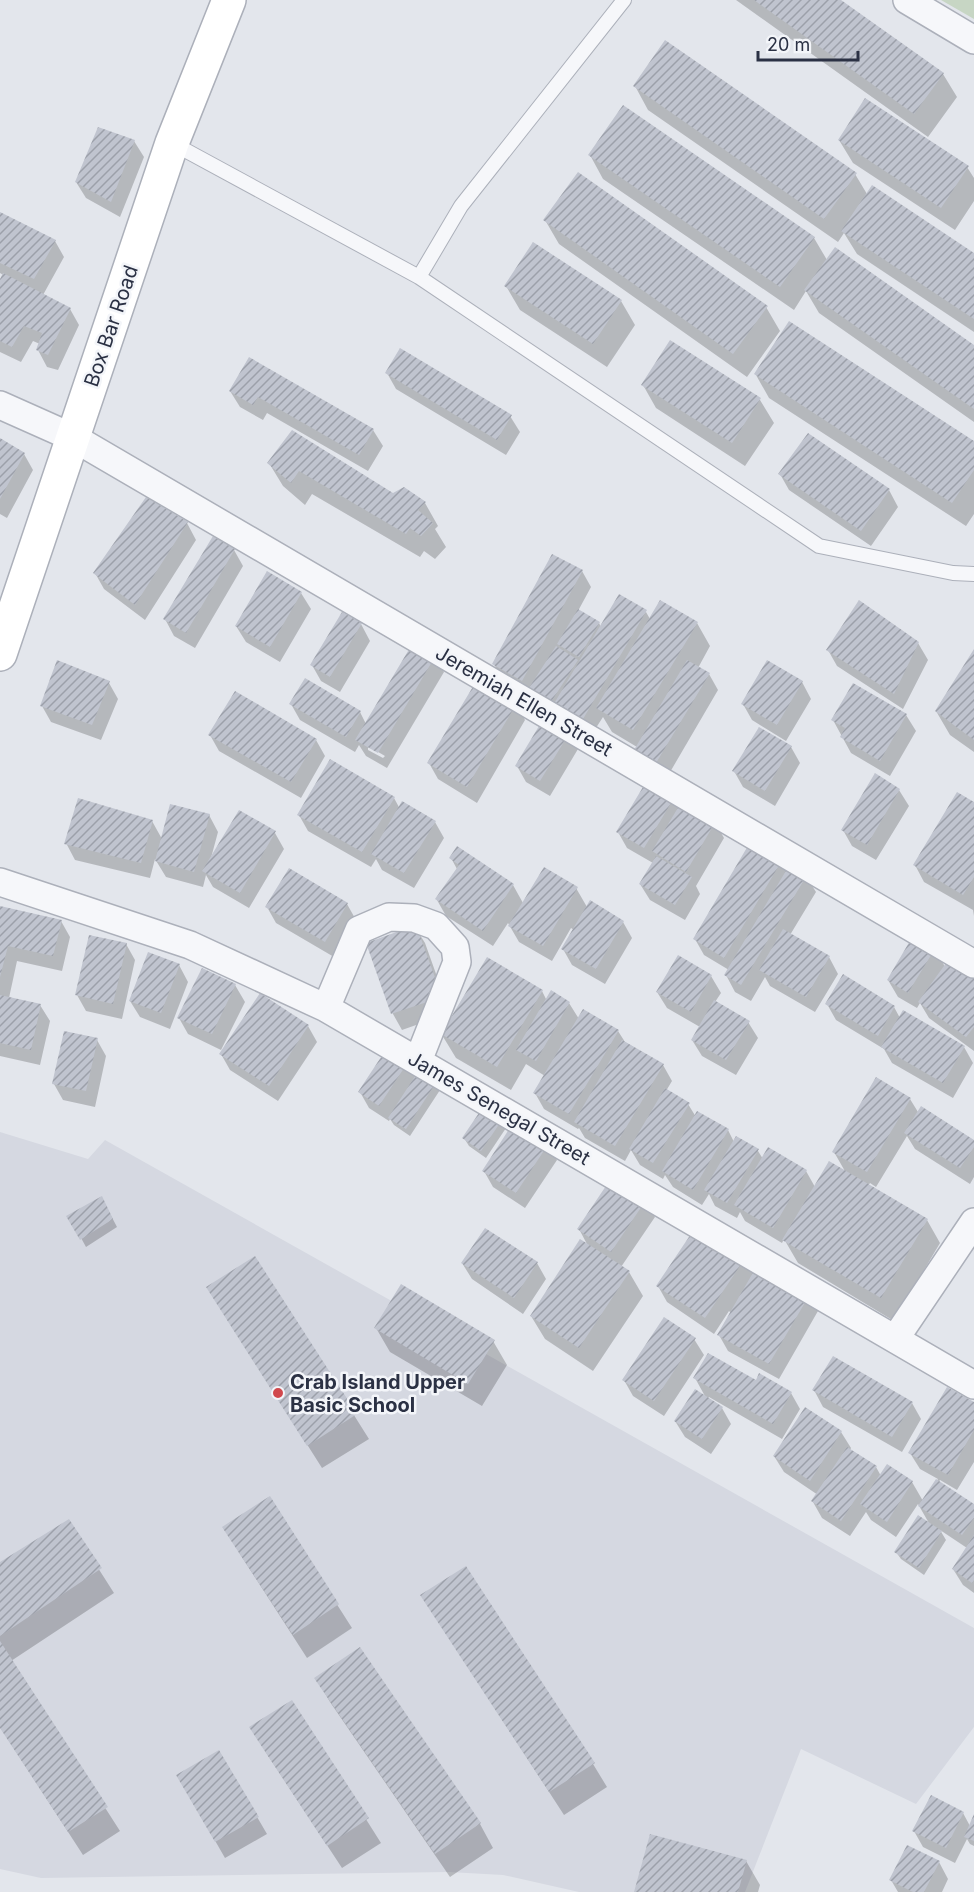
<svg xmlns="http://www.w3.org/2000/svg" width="974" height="1892" font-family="Inter,sans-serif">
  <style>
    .built { fill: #d5d8e1 }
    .green { fill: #c7d6c4 }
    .shadow { fill: #0003; fill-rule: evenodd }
    .building { fill: url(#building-hatch) }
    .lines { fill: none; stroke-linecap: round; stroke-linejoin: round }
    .lane-casing { stroke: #acb0ba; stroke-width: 16 }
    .street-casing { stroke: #acb0ba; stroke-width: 30 }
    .secondary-casing { stroke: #acb0ba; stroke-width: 36 }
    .lane { stroke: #f6f7fa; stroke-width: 14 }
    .street { stroke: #f6f7fa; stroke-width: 27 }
    .secondary { stroke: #fff; stroke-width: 33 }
    .poi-dot { fill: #d1484d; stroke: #f3f5f9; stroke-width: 2 }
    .labels { text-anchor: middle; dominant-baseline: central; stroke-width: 5; stroke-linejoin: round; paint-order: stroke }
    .street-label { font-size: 20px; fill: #2b3144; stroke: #f3f5f9 }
    .poi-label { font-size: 20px; font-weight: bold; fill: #2b3144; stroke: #f3f5f9; text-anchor: start }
  </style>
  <defs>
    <pattern id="building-hatch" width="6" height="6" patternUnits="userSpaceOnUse" patternTransform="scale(1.5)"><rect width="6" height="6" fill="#c0c4cf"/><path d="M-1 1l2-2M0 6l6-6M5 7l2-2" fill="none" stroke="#9ca0aa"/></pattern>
  </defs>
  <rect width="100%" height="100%" fill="#e3e6ec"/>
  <path class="built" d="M0 1132 88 1159 105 1140 974 1628V1727L916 1804 801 1749 745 1892H579L503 1875 449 1872 41 1878 0 1869Z"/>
  <path class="green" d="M941 0H974V19Z"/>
  <path class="shadow" d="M736 0H839L943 74 957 97 928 137Z
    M635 86 855 174 867 194 974 255V332L857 254 844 233 838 242 648 110Z
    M839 140 967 167 974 178V201L955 230 853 163Z
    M134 141 144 157 120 217 86 198 76 182Z
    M590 155 814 238 827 260 974 347V422L819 313 806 291 794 310 603 179Z
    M0 214 55 241 64 257 43 295 70 309 79 325 58 370 47 367 38 350 40 344 33 341 21 362 0 352V282L3 275 0 273Z
    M545 220 766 307 780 331 747 377 559 244Z
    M534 244 621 301 635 325 607 367 520 310 506 286Z
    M249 359 373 430 383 446 368 471 267 413 263 420 240 407 230 391Z
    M387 373 510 416 520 432 506 455 396 389Z
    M756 375 974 443V514L966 526 769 398Z
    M643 385 760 400 774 423 745 466 656 408Z
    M0 439 24 454 33 470 7 518 0 514Z
    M269 463 425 503 438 526 435 529 446 547 435 559 424 551 420 557 312 494 305 505 283 486Z
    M780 474 889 490 898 507 871 546 789 490Z
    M146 499 187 523 196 540 145 620 104 589 95 573Z
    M234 550 243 566 195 648 174 636 165 619Z
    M582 571 591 587 578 611 599 623 601 627 646 612 650 619 697 623 710 646 698 668 709 674 718 690 666 779 637 747 612 732 603 717 592 734 503 680 494 664Z
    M301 593 311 609 280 662 246 642 236 626Z
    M361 624 370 641 340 692 321 681 312 665Z
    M918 643 928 660 903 709 837 666 828 650Z
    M974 652V752L950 735 936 711Z
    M435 656 444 672 387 768 366 756 359 745 355 752 300 720 291 704 360 712 366 724ZM368 746 385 756 383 758 368 750Z
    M802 682 811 699 786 741 752 720 743 704Z
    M109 683 118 699 101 740 51 722 42 706Z
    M854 685 906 715 916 731 890 776 851 753 833 720Z
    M516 704 525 720 477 803 438 779 429 763Z
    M569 733 578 749 550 796 526 782 517 766Z
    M210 735 316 740 325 756 301 798 219 751Z
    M791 747 800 763 775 806 743 787 734 771Z
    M899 790 909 806 876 860 852 846 843 830Z
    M394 798 400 809 435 822 444 838 414 888 382 870 376 859 371 867 308 831 299 815Z
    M673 799 679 809 715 822 724 838 696 886 700 894 685 920 650 900 640 884 653 863 627 848 618 832Z
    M974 804V916L973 910 924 882 915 865Z
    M209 815 218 832 211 858 275 833 284 849 249 908 213 887 206 875 203 887 166 877 155 859 150 878 75 860 66 843 152 821 162 839Z
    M753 841 806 876 816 892 790 935 829 957 838 974 815 1012 770 986 765 977 751 1001 735 992 726 975 729 970 704 955 695 939Z
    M458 849 513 885 523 903 576 888 587 907 623 922 632 938 605 984 572 965 563 949 574 930 571 928 552 961 519 942 508 923 493 946 446 916 437 900 457 869 451 858Z
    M347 904 356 920 334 957 276 923 267 907Z
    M0 907 61 921 70 937 62 971 17 961 9 998 40 1005 50 1021 40 1065 0 1056Z
    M415 927 425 943 450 1013 402 1030 393 1014 368 944Z
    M126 944 135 960 122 1019 86 1011 77 995Z
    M935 948 945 967 974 979V1051L929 1018 920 1003 917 1008 898 997 888 980Z
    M678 957 711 976 721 993 715 1002 748 1022 758 1038 736 1075 702 1056 692 1040 700 1027 667 1008 657 992Z
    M179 965 188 982 170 1029 140 1017 130 1001Z
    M235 985 245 1002 221 1050 188 1034 179 1018Z
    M542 991 547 1001 569 1003 579 1019 618 1031 625 1042 663 1065 672 1081 666 1091 688 1104 696 1117 728 1130 734 1142 758 1151 763 1159 806 1171 815 1187 846 1173 834 1152 910 1099 918 1112 974 1141V1177L970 1184 915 1149 907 1136 876 1187 870 1183 868 1186 927 1220 940 1243 894 1321 798 1263 784 1239 782 1243 745 1221 740 1212 737 1218 715 1206 709 1194 702 1205 673 1187 665 1175 663 1179 640 1165 631 1150 625 1161 585 1138 579 1128 578 1129 544 1109 535 1093 545 1076 526 1064 511 1090 456 1058 442 1035Z
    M827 1004 894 1007 900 1018 964 1047 973 1063 953 1098 892 1063 884 1049 836 1020Z
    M308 1026 317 1042 278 1101 230 1070 221 1054Z
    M97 1040 106 1056 95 1107 63 1100 54 1084Z
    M407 1063 416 1078 436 1082 440 1090 410 1136 394 1125 390 1119 389 1121 369 1108 360 1092Z
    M486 1106 508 1125 486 1158 469 1146 464 1138Z
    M548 1144 557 1160 525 1208 493 1187 484 1171Z
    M645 1201 655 1217 621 1267 629 1272 643 1296 593 1371 545 1339 531 1316 588 1246 579 1229Z
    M106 1206 117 1227 86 1247 69 1216Z
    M255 1258 369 1439 322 1468 208 1288Z
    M745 1258 754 1274 809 1295 818 1311 779 1379 728 1351 719 1335 731 1313 729 1311 714 1334 667 1302 658 1286Z
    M462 1263H537L546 1279 523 1314 472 1279Z
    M376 1328 493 1341 507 1365 482 1406 390 1352Z
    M694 1339 704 1355 664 1416 633 1396 624 1380Z
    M695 1378 756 1382 791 1393 800 1409 782 1439 709 1397 707 1399 722 1408 731 1424 711 1454 685 1437 675 1421 706 1398Z
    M814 1390 912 1403 921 1419 902 1452 823 1407Z
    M974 1403V1462L957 1490 940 1480 938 1483 974 1506V1593L963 1585 953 1569 967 1548 940 1530 946 1540 924 1575 901 1559 896 1552 930 1525 918 1504 896 1537 871 1520 866 1512 850 1536 822 1518 813 1502 818 1495 784 1472 774 1456 806 1409 841 1432 851 1448 850 1450 876 1467 881 1476 887 1466 912 1482 923 1501 938 1479 920 1469 910 1453Z
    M269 1498 352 1628 307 1658 238 1551Z
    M68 1521 114 1593 11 1661 120 1831 83 1855 0 1727V1564Z
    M422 1596 593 1764 607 1787 564 1815Z
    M360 1649 480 1824 493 1848 450 1877 330 1702 316 1678Z
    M292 1702 381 1843 342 1868 265 1751Z
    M219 1752 267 1834 225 1858 178 1776Z
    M963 1813 970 1826 974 1818V1846L970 1844 967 1839 955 1863 923 1847 914 1831Z
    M746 1861 760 1885 758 1892H636Z
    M939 1862 948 1879 942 1892H898L891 1880Z"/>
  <path class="building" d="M754 0H841L944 73 914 114Z
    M665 40 857 173 824 219 633 86Z
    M865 98 969 166 941 208 838 140Z
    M623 105 815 237 780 287 588 155Z
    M98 127 135 140 111 202 75 182Z
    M578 172 768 306 733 354 543 220Z
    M872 185 974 253V319L841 231Z
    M0 212 56 240 34 279 0 263Z
    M533 242 622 300 593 344 504 286Z
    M835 247 974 345V409L804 290Z
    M3 273 71 308 48 355 36 350 42 333 24 326 12 347 0 341V279Z
    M789 321 974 441V470L952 503 754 374Z
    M670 340 761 398 732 443 641 385Z
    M400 348 512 415 497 440 385 373Z
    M249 357 374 429 359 455 258 397 253 405 229 391Z
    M292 430 393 493 404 487 426 502 418 510 433 523 421 536 410 528 406 534 299 471 291 483 267 463Z
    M808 433 890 489 861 531 778 474Z
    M0 438 25 453 0 499Z
    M146 497 188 522 135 605 93 573Z
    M213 536 235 549 186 633 163 619Z
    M552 554 583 570 522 681 492 664Z
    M267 571 302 592 270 647 235 626Z
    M619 594 647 610 583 719 555 702Z
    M660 600 698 622 633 730 596 708Z
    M859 600 919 642 894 694 826 650Z
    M578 609 600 622 579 657 557 644Z
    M342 612 362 623 330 677 310 665Z
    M414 641 436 655 378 753 355 740Z
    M556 646 578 660 549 705 527 691Z
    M974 649V740L935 711Z
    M57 660 110 681 92 725 40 706Z
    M687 660 710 673 656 763 634 750Z
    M767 660 803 681 777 725 741 704Z
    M305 678 361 711 346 737 289 704Z
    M477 680 517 703 467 787 427 763Z
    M853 683 907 714 880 761 840 737 845 728 831 720Z
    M235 691 317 739 291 782 208 735Z
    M545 716 570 732 540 781 515 766Z
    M759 727 792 746 765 791 732 771Z
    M330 759 395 797 362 852 297 815Z
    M875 773 900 789 867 845 841 830Z
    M646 782 674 798 644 848 616 832Z
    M957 792 974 802V877L963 895 913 865Z
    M78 798 153 820 141 863 64 844Z
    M402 801 436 821 404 873 371 854Z
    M682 801 716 821 686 872 652 851Z
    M170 804 210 814 194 872 155 861Z
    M239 810 276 831 240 893 202 871Z
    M752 839 784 857 724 958 693 939Z
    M457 846 514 884 483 931 435 899 459 865 449 858Z
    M656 856 692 877 675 905 639 884Z
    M790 864 807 875 741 985 724 975Z
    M544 867 578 887 543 946 508 926Z
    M289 868 348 903 325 942 265 907Z
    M590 900 624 921 596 969 561 949Z
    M0 906 62 920 53 956 8 946 0 977Z
    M416 925 442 997 391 1014 366 943Z
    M783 929 830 956 806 997 759 970Z
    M914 934 936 947 908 993 887 980Z
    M89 935 127 943 113 1004 75 995Z
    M148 952 180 964 161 1013 129 1001Z
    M678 955 712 975 691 1012 656 992Z
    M487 957 543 990 497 1067 441 1034Z
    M949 959 974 977V1027L966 1037 918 1002Z
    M202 968 236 984 212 1034 177 1018Z
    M843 974 895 1006 878 1036 825 1004Z
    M551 990 570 1002 536 1061 516 1050Z
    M260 993 309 1025 269 1086 219 1054Z
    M0 995 41 1004 31 1050 0 1043Z
    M714 1000 750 1021 726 1060 691 1040Z
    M583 1009 619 1030 569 1114 533 1093Z
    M903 1010 965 1046 943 1083 881 1047Z
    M64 1031 98 1038 86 1091 52 1084Z
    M622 1040 664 1064 615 1146 574 1122Z
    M387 1048 408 1062 379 1106 358 1092Z
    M419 1070 437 1081 406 1129 388 1118Z
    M876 1077 911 1098 867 1172 832 1152Z
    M665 1088 690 1103 653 1163 629 1149Z
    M485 1104 504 1117 481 1151 462 1138Z
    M921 1106 974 1140V1147L960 1168 904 1133Z
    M697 1111 729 1129 693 1190 662 1171Z
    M515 1120 549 1143 516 1193 482 1171Z
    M736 1136 759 1149 727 1203 704 1190Z
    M768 1147 807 1170 773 1228 734 1205Z
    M829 1161 928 1219 881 1298 782 1240Z
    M612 1177 646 1200 611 1252 577 1229Z
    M102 1196 113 1219 80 1240 66 1216Z
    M697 1225 746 1257 705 1318 656 1286Z
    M485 1228 538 1262 514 1298 461 1263Z
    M580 1239 630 1271 579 1348 530 1316Z
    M255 1256 357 1414 307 1446 206 1287Z
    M758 1264 810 1294 769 1364 717 1335Z
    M401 1284 495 1340 468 1384 374 1328Z
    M664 1317 696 1338 654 1401 622 1380Z
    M708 1353 756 1380 759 1373 792 1392 773 1424 693 1378Z
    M833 1356 913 1402 892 1437 812 1390Z
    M947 1387 974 1402V1430L948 1475 908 1453Z
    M695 1389 723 1407 702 1439 674 1421Z
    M805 1407 842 1431 810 1481 773 1456Z
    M847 1447 877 1466 841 1521 811 1501Z
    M887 1464 913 1481 887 1522 860 1504Z
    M936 1479 974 1504V1518L962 1535 918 1506Z
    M270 1496 339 1604 293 1635 222 1527Z
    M918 1515 942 1531 919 1568 894 1552Z
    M69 1519 102 1568 0 1636V1562Z
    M974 1535V1580L972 1583 952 1569Z
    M466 1566 595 1763 549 1792 420 1595Z
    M0 1641 108 1807 68 1832 0 1728Z
    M360 1647 481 1823 435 1854 314 1678Z
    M292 1700 369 1818 327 1846 249 1727Z
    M219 1750 259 1817 215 1842 176 1775Z
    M931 1795 964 1812 946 1848 912 1831Z
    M974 1814V1841L964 1837Z
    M650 1834 747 1860 738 1892H634Z
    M907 1845 940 1861 924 1892H913L889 1880Z"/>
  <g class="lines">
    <g class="lane-casing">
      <path id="lane" d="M172 143 419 277 819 546 953 573 974 574
        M419 277 461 206 624 0"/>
    </g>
    <g class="street-casing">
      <path id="street" d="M907 0 974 40
        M0 405 74 438 974 964
        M0 882 190 945 326 1008 974 1385
        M326 1008 359 930 389 917 414 918 436 926 455 947 457 962 418 1061
        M895 1339 974 1222"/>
    </g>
    <g class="secondary-casing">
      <path id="secondary" d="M0 654 172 143 229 0"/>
    </g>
    <use href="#lane" class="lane"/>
    <use href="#street" class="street"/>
    <use href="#secondary" class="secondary"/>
  </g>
  <circle class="poi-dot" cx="278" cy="1393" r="6"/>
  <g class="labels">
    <g class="street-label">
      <text transform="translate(111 326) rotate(-71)">Box Bar Road</text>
      <text transform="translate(524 701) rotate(30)">Jeremiah Ellen Street</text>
      <text transform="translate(499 1108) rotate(30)">James Senegal Street</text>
    </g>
    <g class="poi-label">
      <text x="290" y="1382">Crab Island Upper<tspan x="290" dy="23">Basic School</tspan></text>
    </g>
  </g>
  <path d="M758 51v9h100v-9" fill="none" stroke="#2b3144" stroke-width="3"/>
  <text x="767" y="51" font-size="18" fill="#2b3144" stroke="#f3f5f9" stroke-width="4.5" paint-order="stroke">20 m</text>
</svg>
